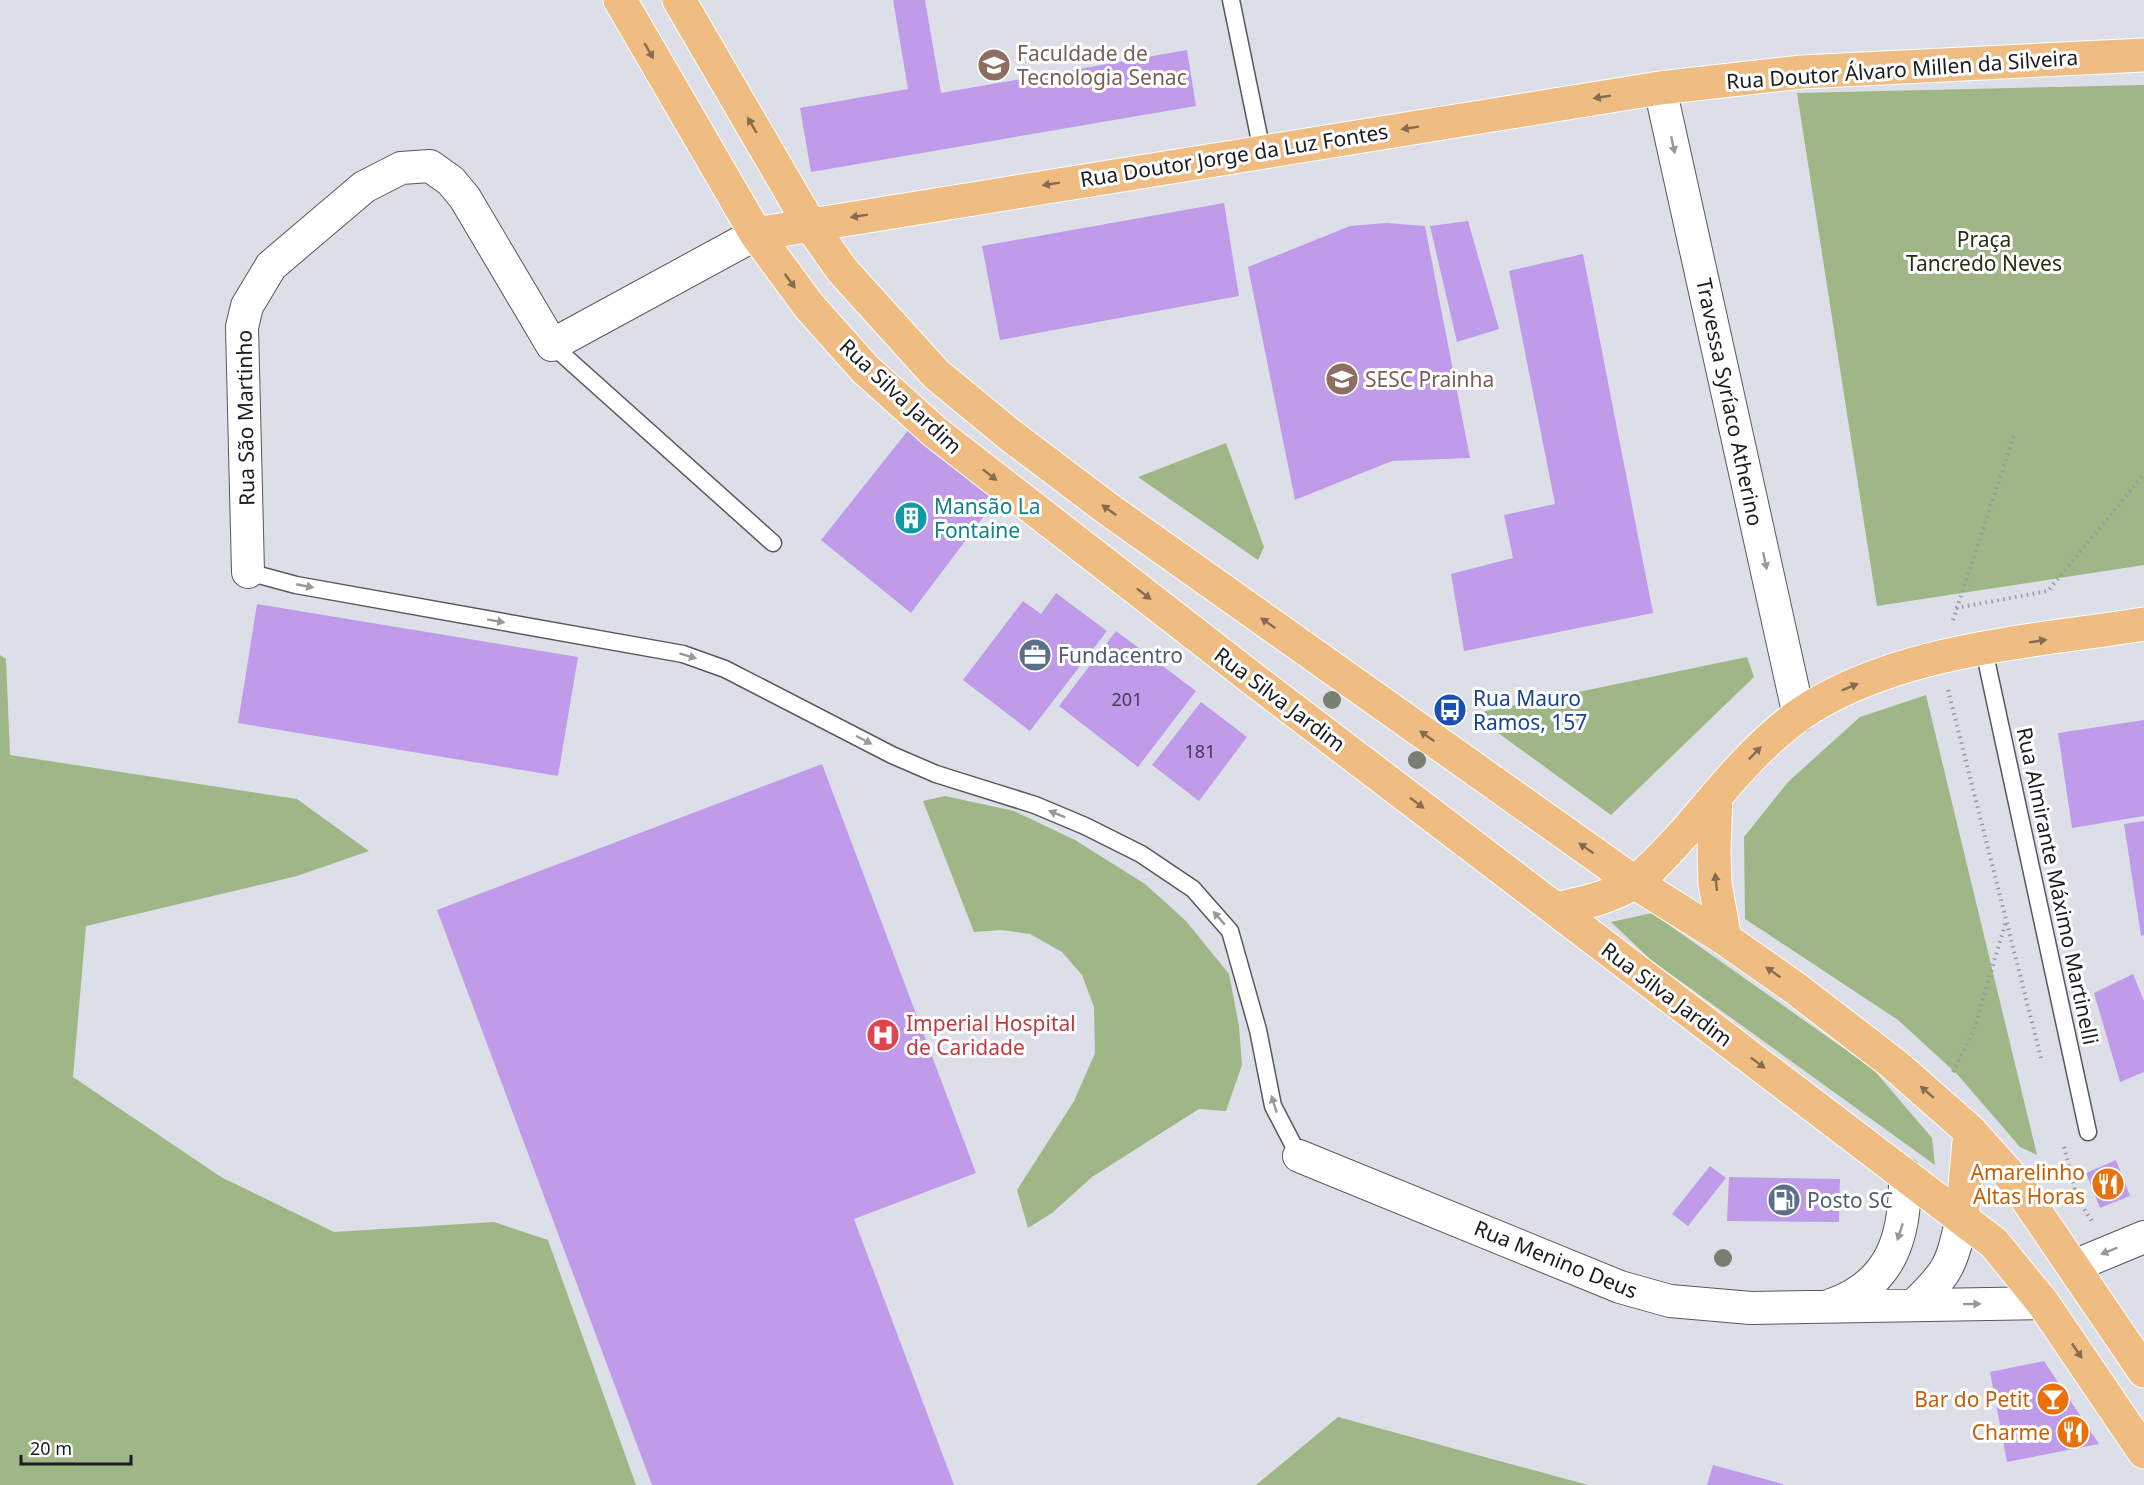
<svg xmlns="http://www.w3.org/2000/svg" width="2144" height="1485" font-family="'Noto Sans',sans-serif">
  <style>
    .green { fill: #9fb786 }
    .building { fill: #bf9be9 }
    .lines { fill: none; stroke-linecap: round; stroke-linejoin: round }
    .lane-casing { stroke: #56585f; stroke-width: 19 }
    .street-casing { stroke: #56585f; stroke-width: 34 }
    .primary-casing { stroke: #fff; stroke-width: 35 }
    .path { stroke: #9899a0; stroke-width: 4; stroke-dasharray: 1.5 4.5; stroke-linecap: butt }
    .lane { stroke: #fff; stroke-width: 16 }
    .street { stroke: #fff; stroke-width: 32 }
    .primary { stroke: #efbd82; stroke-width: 33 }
    .tree { fill: #767f71 }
    .oneway { fill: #856c50 }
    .oneway2 { fill: #98999a }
    .labels { text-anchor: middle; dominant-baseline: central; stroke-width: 6; stroke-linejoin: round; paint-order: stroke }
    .number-label { font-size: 18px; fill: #443c52 }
    .education-label { font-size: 21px; fill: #785e54; stroke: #fff; text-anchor: start }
    .street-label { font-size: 21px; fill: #1b1c1f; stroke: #fff }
    .park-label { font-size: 21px; fill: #22310f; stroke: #fff }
    .culture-label { font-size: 21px; fill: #0d838f; stroke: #fff; text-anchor: start }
    .service-label { font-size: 21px; fill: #4e5e75; stroke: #fff; text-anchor: start }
    .transit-label { font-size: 21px; fill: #164399; stroke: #fff; text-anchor: start }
    .health-label { font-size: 21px; fill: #be3a42; stroke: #fff; text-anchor: start }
    .food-label { font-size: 21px; fill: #c56008; stroke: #fff; text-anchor: end }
  </style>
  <rect width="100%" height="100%" fill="#dddfe8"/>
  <path class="green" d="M2144 85V565L1877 606 1797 93Z
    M1226 443 1264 547 1258 560 1138 477Z
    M0 655 6 659 10 755 297 799 369 851 297 876 86 926 73 1077 221 1177 334 1232 494 1222 548 1240 636 1485H0Z
    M1747 657 1754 677 1611 815 1472 714Z
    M1926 695 2037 1155 2020 1147 1957 1074 1898 1020 1745 919 1744 837 1788 782 1860 717Z
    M945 796 1014 811 1075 840 1145 884 1186 921 1229 974 1239 1026 1242 1065 1226 1111 1199 1109 1092 1177 1052 1213 1028 1228 1017 1190 1074 1101 1095 1053 1094 1007 1082 975 1062 952 1030 934 1001 930 974 932 923 801Z
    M1652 913 1873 1069 1932 1138 1935 1165 1651 960 1611 922Z
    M1338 1417 1588 1485H1256Z"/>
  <path class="building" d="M893 0H925L941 93 1187 50 1196 106 811 172 800 108 908 89Z
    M1224 203 1239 296 1000 340 982 246Z
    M1468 221 1499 329 1457 342 1430 226Z
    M1387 223 1425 226 1470 458 1392 461 1295 500 1248 267 1350 226Z
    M1583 254 1653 613 1464 651 1451 574 1513 558 1504 515 1555 504 1509 271Z
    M914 423 999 496 911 613 821 540Z
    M1056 593 1107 631 1030 731 963 680 1023 601 1041 614Z
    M257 604 578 657 558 776 238 723Z
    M1116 631 1196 691 1138 767 1059 706Z
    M1201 702 1247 737 1199 801 1152 765Z
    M2144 720V816L2072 828 2058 733Z
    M822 764 976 1173 854 1219 954 1485H652L437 910Z
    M2144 821V935L2141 936 2124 824Z
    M2133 974 2144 1001V1072L2120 1082 2094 993Z
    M2116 1160 2130 1196 2100 1208 2086 1173Z
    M1710 1166 1726 1178 1688 1226 1672 1214Z
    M1729 1177 1840 1179 1839 1222 1727 1221Z
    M2044 1361 2099 1444 2007 1462 1990 1372Z
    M1713 1465 1783 1484V1485H1707Z"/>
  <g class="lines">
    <g class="lane-casing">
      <path id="lane" d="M1231 0 1262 151
        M552 345 773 543
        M248 572 296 585 683 654 725 669 892 755 936 774 1035 805 1085 826 1141 854 1193 889 1230 931 1258 1030 1273 1106 1299 1156
        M1984 650 2088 1132"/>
    </g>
    <g class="street-casing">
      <path id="street" d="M1660 88 1799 716
        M248 572 242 327 247 306 271 266 364 187 401 168 430 166 451 181 465 198 552 345 756 234
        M1299 1156 1620 1287 1670 1301 1751 1308 2043 1303
        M2074 1266 2144 1237
        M1831 1305C1893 1284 1906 1234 1905 1174
        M1914 1305C1950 1271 1951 1265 1962 1218"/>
    </g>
    <g class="primary-casing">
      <path id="primary" d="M620 0 756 234 809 306 865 369 935 432 1253 679 1994 1243 2043 1303 2144 1452
        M679 0 809 223 842 270 936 374 1010 435 1108 509 1634 882 1725 939 1795 988 1895 1065 1970 1131 2014 1180 2144 1371
        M756 234 1660 88 1802 72 2144 55
        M1716 796 1714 850 1715 884 1725 939
        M1556 909C1582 903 1610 898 1633 883 1653 869 1671 847 1688 829 1722 789 1756 746 1799 715 1895 649 2032 642 2144 624
        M1962 1218 1970 1131"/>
    </g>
    <path class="path" d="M1956 608 2048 591 2144 474
      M1953 620 2014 435
      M1948 690 2041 1058
      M1953 1072 1974 1030 2006 921
      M2064 1147 2077 1198 2093 1223"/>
    <use href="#lane" class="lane"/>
    <use href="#street" class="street"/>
    <use href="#primary" class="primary"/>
  </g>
  <g class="tree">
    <circle cx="1332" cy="700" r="9"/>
    <circle cx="1417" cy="760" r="9"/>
    <circle cx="1723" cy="1258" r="9"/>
  </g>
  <defs><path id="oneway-solid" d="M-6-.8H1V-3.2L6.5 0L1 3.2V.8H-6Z" transform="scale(1.5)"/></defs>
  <g class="oneway">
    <use href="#oneway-solid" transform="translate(649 51) rotate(60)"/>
    <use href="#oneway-solid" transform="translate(1602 97) rotate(171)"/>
    <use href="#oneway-solid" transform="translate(752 125) rotate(-120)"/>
    <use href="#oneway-solid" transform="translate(1410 128) rotate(171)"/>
    <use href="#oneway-solid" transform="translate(1051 184) rotate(171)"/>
    <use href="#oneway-solid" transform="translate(859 216) rotate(171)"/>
    <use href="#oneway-solid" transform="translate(790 281) rotate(54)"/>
    <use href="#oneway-solid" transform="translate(990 475) rotate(38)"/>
    <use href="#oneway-solid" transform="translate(1109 510) rotate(-144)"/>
    <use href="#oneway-solid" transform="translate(1144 594) rotate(38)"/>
    <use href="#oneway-solid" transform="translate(1268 623) rotate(-145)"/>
    <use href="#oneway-solid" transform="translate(2038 641) rotate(-9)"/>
    <use href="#oneway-solid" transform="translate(1850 687) rotate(-23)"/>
    <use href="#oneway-solid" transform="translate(1427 736) rotate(-145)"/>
    <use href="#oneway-solid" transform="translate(1755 753) rotate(-46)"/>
    <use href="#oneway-solid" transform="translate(1417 803) rotate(37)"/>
    <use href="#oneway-solid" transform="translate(1586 848) rotate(-145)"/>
    <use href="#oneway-solid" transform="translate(1716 882) rotate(-96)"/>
    <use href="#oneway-solid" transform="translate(1773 972) rotate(-145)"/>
    <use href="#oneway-solid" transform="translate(1758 1063) rotate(37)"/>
    <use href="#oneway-solid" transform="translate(1927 1092) rotate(-139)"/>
    <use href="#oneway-solid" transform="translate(2077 1351) rotate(56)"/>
  </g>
  <g class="oneway2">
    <use href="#oneway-solid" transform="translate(1673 145) rotate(78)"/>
    <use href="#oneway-solid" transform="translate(1765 561) rotate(78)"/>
    <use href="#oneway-solid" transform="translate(305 586) rotate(11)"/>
    <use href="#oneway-solid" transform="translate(496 621) rotate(10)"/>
    <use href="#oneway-solid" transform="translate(688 656) rotate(17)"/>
    <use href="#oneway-solid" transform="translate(864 740) rotate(28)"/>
    <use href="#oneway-solid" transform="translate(1057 814) rotate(-158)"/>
    <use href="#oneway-solid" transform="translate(1219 918) rotate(-131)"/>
    <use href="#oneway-solid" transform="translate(1274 1104) rotate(-108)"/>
    <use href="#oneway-solid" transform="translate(1900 1232) rotate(108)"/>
    <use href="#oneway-solid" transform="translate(2109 1251) rotate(158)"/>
    <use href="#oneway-solid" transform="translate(1972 1304) rotate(-1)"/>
  </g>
  <defs>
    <g id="university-disc" transform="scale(1.725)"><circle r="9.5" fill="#8d6e63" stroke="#fff"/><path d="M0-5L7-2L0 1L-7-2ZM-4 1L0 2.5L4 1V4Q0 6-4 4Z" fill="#fff"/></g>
    <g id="building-disc" transform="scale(1.725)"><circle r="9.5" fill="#0f9aa8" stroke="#fff"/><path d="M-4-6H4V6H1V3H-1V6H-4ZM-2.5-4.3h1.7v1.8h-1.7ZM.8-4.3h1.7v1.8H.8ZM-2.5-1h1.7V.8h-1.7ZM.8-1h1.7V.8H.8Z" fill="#fff"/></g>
    <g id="office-disc" transform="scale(1.725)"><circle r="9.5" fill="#5c6f8a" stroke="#fff"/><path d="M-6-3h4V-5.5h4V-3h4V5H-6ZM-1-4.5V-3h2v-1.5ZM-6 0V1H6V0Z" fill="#fff"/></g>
    <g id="bus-disc" transform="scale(1.725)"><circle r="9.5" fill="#1a4fb4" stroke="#fff"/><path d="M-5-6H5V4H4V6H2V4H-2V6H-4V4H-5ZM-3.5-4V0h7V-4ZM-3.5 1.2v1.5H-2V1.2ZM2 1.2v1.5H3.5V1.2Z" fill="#fff"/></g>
    <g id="hospital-disc" transform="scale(1.725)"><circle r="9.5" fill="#e0444e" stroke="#fff"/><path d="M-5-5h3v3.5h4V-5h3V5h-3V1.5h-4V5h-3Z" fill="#fff"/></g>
    <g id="restaurant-disc" transform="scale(1.725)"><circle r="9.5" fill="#e8710a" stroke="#fff"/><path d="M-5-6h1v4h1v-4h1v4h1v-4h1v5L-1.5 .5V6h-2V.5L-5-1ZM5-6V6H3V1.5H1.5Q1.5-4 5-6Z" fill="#fff"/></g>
    <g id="fuel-disc" transform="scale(1.725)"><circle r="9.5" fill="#5c6f8a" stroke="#fff"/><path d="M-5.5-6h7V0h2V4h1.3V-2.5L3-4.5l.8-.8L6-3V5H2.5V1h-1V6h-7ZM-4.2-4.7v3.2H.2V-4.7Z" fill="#fff"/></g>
    <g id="bar-disc" transform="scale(1.725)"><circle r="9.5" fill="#e8710a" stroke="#fff"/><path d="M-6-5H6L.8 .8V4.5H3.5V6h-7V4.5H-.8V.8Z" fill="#fff"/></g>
  </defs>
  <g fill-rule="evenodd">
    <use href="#university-disc" x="994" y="65"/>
    <use href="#university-disc" x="1342" y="379"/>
    <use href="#building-disc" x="911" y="518"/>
    <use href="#office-disc" x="1035" y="655"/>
    <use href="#bus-disc" x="1450" y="710"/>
    <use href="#hospital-disc" x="883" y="1035"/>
    <use href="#restaurant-disc" x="2108" y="1184"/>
    <use href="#fuel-disc" x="1784" y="1200"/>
    <use href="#bar-disc" x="2053" y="1399"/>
    <use href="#restaurant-disc" x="2073" y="1432"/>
  </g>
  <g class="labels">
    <g class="number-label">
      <text x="1127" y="699">201</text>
      <text x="1200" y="751">181</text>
    </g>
    <g class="education-label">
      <text x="1017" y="53">Faculdade de<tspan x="1017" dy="24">Tecnologia Senac</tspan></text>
      <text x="1365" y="379">SESC Prainha</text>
    </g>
    <g class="street-label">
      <text transform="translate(1902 69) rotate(-4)">Rua Doutor Álvaro Millen da Silveira</text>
      <text transform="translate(1234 155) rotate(-9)">Rua Doutor Jorge da Luz Fontes</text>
      <text transform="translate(901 396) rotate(43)">Rua Silva Jardim</text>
      <text transform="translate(1730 402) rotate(78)">Travessa Syríaco Atherino</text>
      <text transform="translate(245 418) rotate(-91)">Rua São Martinho</text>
      <text transform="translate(1280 699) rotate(37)">Rua Silva Jardim</text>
      <text transform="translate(2058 886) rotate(78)">Rua Almirante Máximo Martinelli</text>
      <text transform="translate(1667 994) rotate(37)">Rua Silva Jardim</text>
      <text transform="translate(1556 1259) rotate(22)">Rua Menino Deus</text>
    </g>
    <g class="park-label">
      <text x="1984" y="239">Praça<tspan x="1984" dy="24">Tancredo Neves</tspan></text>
    </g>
    <g class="culture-label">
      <text x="934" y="506">Mansão La<tspan x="934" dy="24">Fontaine</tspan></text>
    </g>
    <g class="service-label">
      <text x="1058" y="655">Fundacentro</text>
      <text x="1807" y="1200">Posto SC</text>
    </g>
    <g class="transit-label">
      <text x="1473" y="698">Rua Mauro<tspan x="1473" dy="24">Ramos, 157</tspan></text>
    </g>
    <g class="health-label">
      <text x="906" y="1023">Imperial Hospital<tspan x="906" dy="24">de Caridade</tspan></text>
    </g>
    <g class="food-label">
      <text x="2085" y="1172">Amarelinho<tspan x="2085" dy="24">Altas Horas</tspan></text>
      <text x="2030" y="1399">Bar do Petit</text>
      <text x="2050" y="1432">Charme</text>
    </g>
  </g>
  <path d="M21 1455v9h110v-9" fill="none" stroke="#1b1c1f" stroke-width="3"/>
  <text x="30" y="1455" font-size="18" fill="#1b1c1f" stroke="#ffffff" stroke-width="4.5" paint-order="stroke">20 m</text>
</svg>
